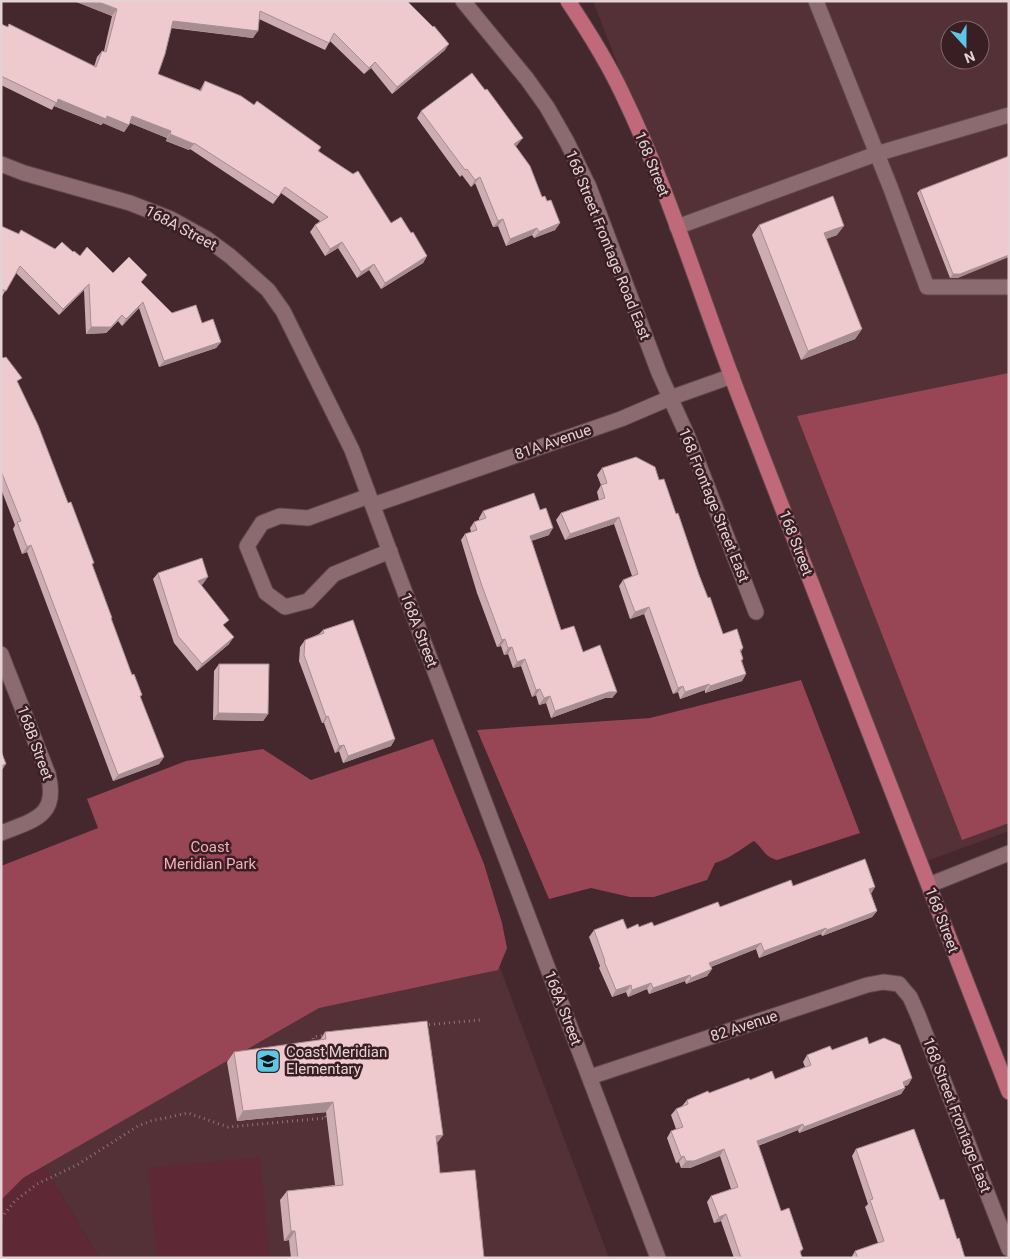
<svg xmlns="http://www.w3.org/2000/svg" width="1010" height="1259" font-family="Roboto,sans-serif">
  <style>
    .built { fill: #543137; fill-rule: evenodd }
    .green { fill: #5e2834 }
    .forest { fill: #984556 }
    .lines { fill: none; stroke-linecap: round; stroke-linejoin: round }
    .stream { stroke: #984556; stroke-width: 8 }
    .minor-casing { stroke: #5e464a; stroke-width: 17 }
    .major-casing { stroke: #5e464a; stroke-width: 17 }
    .path { stroke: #8c7478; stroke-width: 3; stroke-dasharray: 1 4; stroke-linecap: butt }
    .minor { stroke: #8c6b70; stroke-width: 15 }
    .major { stroke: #c0697b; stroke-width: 15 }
    .wall { fill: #cdadb1 }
    .shaded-wall { fill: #a78d90 }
    .building { fill: #eec9ce; stroke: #a78d90 }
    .labels { text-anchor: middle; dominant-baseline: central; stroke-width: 5; stroke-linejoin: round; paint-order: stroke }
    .street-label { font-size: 15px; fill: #e5d2d4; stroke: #391e23 }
    .park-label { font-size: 15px; fill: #f6aeb9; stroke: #391e23 }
    .poi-label { font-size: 15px; fill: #e5d2d4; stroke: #391e23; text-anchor: start }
  </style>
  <rect width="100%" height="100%" fill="#44282d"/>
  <path class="built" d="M593 1H1009V831L927 861ZM950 30H980V60H950Z
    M464 872 609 1258H99L1 1094V1029Z"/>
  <path class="green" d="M1 1094 99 1258H1Z
    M260 1157 270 1258H157L148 1168Z"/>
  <path class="forest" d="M1009 373V823L962 840 797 416Z
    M801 680 860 833 777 860C763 856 764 849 754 841 741 849 729 859 715 863L707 880 654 897H630L591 888 549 899 477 730 650 718Z
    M433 739 484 864 502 923 507 948 498 970 319 1008 23 1178 1 1200V866L98 828 87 799 186 761 263 749 311 780Z"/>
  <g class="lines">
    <path class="stream" d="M998 761 1009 759
      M576 822 811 778
      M1 984 429 863"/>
    <g class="minor-casing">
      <path id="minor" d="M463 1 527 79 547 107 567 142 589 187 659 373 688 437 756 612
        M816 1 891 189 927 287H1009
        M1 164 24 173 130 203 171 219 207 239 230 256 268 290 283 311 352 450 407 598 658 1258
        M677 227 876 154 1009 115
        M369 496 308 518 280 516 262 523 247 546 266 593 285 607 308 601 334 574 390 551
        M373 505 621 419 670 398 732 376
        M1 654 48 774C59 816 34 820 1 833
        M929 885 1009 853
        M590 1077 867 985 883 982 899 984 910 997 918 1015 1009 1249"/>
    </g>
    <g class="major-casing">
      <path id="major" d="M568 1C588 31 607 61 622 93 669 190 700 295 739 396 829 628 918 860 1009 1092"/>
    </g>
    <path class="path" d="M424 1025 481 1020
      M314 1044 313 1037 326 1035
      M1 1218 15 1201 37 1184 77 1165 138 1126 151 1121 188 1113 228 1127 326 1118 324 1110"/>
    <use href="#minor" class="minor"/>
    <use href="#major" class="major"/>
  </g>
  <path class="wall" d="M74 1H407L445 50 392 94 371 68 364 74 330 41 325 50 259 19 253 38 171 28 158 74 200 90 205 81 319 151 391 223 411 233 427 256 423 263 381 289 369 270 357 278 338 248 325 256 310 232 315 225 320 221 281 193 273 204 190 149 189 150 166 141 167 138 130 123 124 132 103 123 101 125 54 106 52 110 1 85V24L7 27 9 24 94 67 97 57 102 51H104L112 16Z
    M421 111 518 144 516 146 542 197 547 201 560 223 555 230 534 238 532 235 506 246 498 226 493 227 475 183 471 187 462 175 460 177 417 118Z
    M920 190 958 278H950L917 193Z
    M759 225 837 235 826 239 862 329 855 339 801 360 752 235Z
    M1 226 18 234 21 230 55 249 73 252 113 273 142 283 172 313 202 323 221 342 216 348 159 367 139 308 122 326 118 321 106 333 86 334 84 290 59 315 16 273 1 298Z
    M1 356 18 383 92 565 111 619 132 675 142 695 140 697 164 757 159 764 113 781 27 552 22 554 13 529 15 525 1 489Z
    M602 468 659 480 676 514 708 598 723 634 743 648 741 652 743 659 742 661 746 674 742 681 705 693V690L680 699 678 692 673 694 644 614 630 619 619 586 623 580 632 576 614 524 565 540 556 520 561 513 599 500 597 492 601 485 597 475Z
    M483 511 549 535 531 541 561 630 583 652 617 692 612 698H605L551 718 546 703 539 705 536 695 532 697 521 666 513 668 508 654 504 655 501 646 497 647 477 593 461 540 465 534 471 532 470 528 474 522 479 520V518Z
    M158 573 203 584 201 585 224 626 229 644 197 671 174 643 153 579Z
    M323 630 395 739 391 746 343 763 339 751 335 753 324 723H322L299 661 300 647 305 640 319 634Z
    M219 664 268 714 263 721 213 720 214 671Z
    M793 886 871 894 877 911 872 917 822 936 821 934 759 958 756 949 711 967 712 969 707 976 686 984 685 981 649 994 647 989 628 997 626 992 612 997 599 968 600 966 589 937 594 930 627 929 654 926Z
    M325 1032 443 1135 437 1143 440 1173 484 1258H291L289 1240 284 1241 280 1200 287 1191 335 1185 326 1112 237 1121 227 1062 234 1052 320 1040Z
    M869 1044 912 1078 908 1085 904 1086 905 1088 901 1094 799 1133 798 1130 758 1146 781 1211 803 1249 800 1253 802 1258H734L721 1221 714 1223 707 1202 711 1196 731 1189 720 1156 690 1168H681L679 1162 676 1163 667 1138 671 1131 676 1129 671 1115 676 1109 682 1106 687 1100 709 1093 750 1080 775 1079 805 1067 803 1062 807 1055Z
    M856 1149 940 1200 965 1258H851L855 1251 878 1243 865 1207 868 1204 852 1156Z"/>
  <path class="shaded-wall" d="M74 1H96L117 9 112 16Z
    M173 21 258 31 253 38 168 27Z
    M449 44 445 50 392 94 397 87Z
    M375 62 371 68 364 74 369 68Z
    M58 99 107 116 129 125 124 132 103 123 101 125 54 106Z
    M132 116 171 131 167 138 128 122Z
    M170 134 194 144 189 150 166 141Z
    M523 138 518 144 510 150 514 144Z
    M480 177 475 183 471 187 475 180Z
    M503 219 498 226 493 227 498 221Z
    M560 223 555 230 534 238 539 232Z
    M844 226 837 235 817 242 824 233Z
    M537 228 532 235 506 246 510 239Z
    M342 242 338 248 325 256 330 249Z
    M1009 255V257L958 278H950L953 274Z
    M427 256 423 263 381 289 385 283Z
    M374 264 369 270 357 278 361 272Z
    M89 284 84 290 59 315 63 309Z
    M143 302 139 308 122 326 126 319Z
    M122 315 118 321 106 333 86 334 91 327Z
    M862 329 855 339 801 360 808 351Z
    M221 342 216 348 159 367 164 361Z
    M619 517 614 524 565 540 570 534Z
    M553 528 549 535 525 543 530 536Z
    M31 545 27 552 22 554 27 547Z
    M208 577 203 584 193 588 198 581Z
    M649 607 644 614 630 619 635 612Z
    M234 637 229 644 197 671 202 664Z
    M505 639 501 646 497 647 502 640Z
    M512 647 508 654 504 655 508 648Z
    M525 659 521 666 513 668 517 662Z
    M746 674 742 681 705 693 710 686Z
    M709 684 705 690 680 699 685 692Z
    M683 686 678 692 673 694 678 688Z
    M540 689 536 695 532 697 536 690Z
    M609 692H617L612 698H605L551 718 555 711Z
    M550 696 546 703 539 705 544 698Z
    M218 713 268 714 263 721 213 720Z
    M328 716 324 723H322L326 717Z
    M395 739 391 746 343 763 348 756Z
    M344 745 339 751 335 753 339 746Z
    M164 757 159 764 113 781 118 775Z
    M6 764 2 770H1V766Z
    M875 887 871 894 869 889Z
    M877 911 872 917 822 936 827 930Z
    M826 928 821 934 759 958 764 951Z
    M761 943 756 949 705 969 709 963Z
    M712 969 707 976 686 984 691 978Z
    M690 975 685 981 649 994 653 988Z
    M651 983 647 989 628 997 632 990Z
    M631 985 626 992 612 997 616 990Z
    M912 1078 908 1085 898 1088 903 1082Z
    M905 1088 901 1094 799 1133 804 1127Z
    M333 1102 326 1112 237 1121 243 1111Z
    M803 1124 798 1130 752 1148 757 1141Z
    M443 1135 436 1144V1136Z
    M724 1149 720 1156 690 1168H681L686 1161Z
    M684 1156 679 1162 676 1163 681 1157Z
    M726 1214 721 1221 714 1223 719 1217Z
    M291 1231H295L289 1240 284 1241Z"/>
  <path class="building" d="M96 1H407L433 27 434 26 449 44 397 87 375 62 369 68 334 33 329 43 260 11 258 31 173 21 165 54 158 74 201 91 205 81 241 96 254 105 257 101 321 147 318 151 353 174 358 171 391 223 401 217 411 233 413 232 427 256 385 283 374 264 361 272 342 242 330 249 315 225 328 217 285 187 278 197 194 143V144L170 134 171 131 132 116 129 125 107 116 106 119 58 99 57 103 1 76V24L8 27 9 24 96 67 102 51 106 52 117 9Z
    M472 73 485 90 487 89 523 138 514 144 530 166 542 197 545 196 547 201 551 200 560 223 539 232 537 228 510 239 503 219 498 221 480 177 475 180 467 169 465 170 421 111Z
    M1009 156V255L960 274H953L920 190Z
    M833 196 844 226 824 233 862 329 808 351 759 225Z
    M1 226 19 234 21 230 55 249 62 242 73 252 74 251 80 256 87 247 113 273 129 257 147 275 141 282 172 313 196 305 202 323 213 319 221 342 164 361 143 302 126 319 122 315 111 327H91L89 284 63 309 20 266 6 291 1 289Z
    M1 356 3 358 6 357 22 378 17 381 38 425 68 503 71 502 94 563 92 564 112 618H111L132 675 134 674 142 695 140 696 164 757 118 775 31 545 27 547 17 522 21 521 1 471Z
    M636 457 655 467 659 480 664 479 676 514 678 513 699 575 708 598 710 597 723 634 737 629 743 648 740 650 743 659 741 660 746 674 710 686 709 684 685 692 683 686 678 688 649 607 635 612 623 580 638 574 619 517 570 534 561 513 605 498 601 485 607 483 602 468Z
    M534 493 540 510 546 508 553 528 530 536 561 630 574 626 583 652 600 645 617 692H609L555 711 550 696 544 698 540 689 536 690 525 659 517 662 512 647 508 648 505 639 502 640 482 586 465 534 477 530 474 522 486 518 483 511Z
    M202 558 208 577 198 581 229 620 223 625 234 637 202 664 178 636 158 573Z
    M353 620 395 739 348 756 344 745 339 746 328 716 326 717 304 655 305 640 324 633 323 630Z
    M219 664H269L268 714 218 713Z
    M1 751 6 764 1 766Z
    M865 859 875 887 869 889 877 911 827 930 826 928 764 951 761 943 709 963 712 969 691 978 690 975 653 988 651 983 632 990 631 985 616 990 604 961H605L594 930 623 919 627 929 638 924 639 927 652 922 654 926 718 902 720 907 791 880 793 886Z
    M427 1021 443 1135 436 1136 440 1173 475 1170 484 1258H298L295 1231H291L287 1191 343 1185 333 1102 243 1111 234 1052 326 1039 325 1032Z
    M867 1037 869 1044 884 1038 900 1045 912 1078 903 1082 905 1088 804 1127 803 1124 757 1141 781 1211 789 1208 803 1249 800 1251 802 1258H741L726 1214 719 1217 711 1196 738 1187 724 1149 694 1161H686L684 1156 681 1157 671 1131 683 1127 676 1109 688 1104 687 1100 708 1091 709 1093 749 1078 750 1080 772 1071 775 1079 811 1065 807 1055 830 1046 832 1050Z
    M914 1129 940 1200 944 1199 957 1239 959 1238 965 1258H858L855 1251 884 1241 870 1200 873 1199 856 1149Z"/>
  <defs>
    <g id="school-square" transform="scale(1.25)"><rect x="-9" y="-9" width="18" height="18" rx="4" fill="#5ac8e6" stroke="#391e23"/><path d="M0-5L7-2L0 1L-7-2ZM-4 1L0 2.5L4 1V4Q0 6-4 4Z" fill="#111"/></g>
  </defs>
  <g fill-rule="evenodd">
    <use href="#school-square" x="268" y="1061"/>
  </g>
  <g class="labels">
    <g class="street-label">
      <text transform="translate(652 164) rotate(68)">168 Street</text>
      <text transform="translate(181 228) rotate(28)">168A Street</text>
      <text transform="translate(608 245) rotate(68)">168 Street Frontage Road East</text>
      <text transform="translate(553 442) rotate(-19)">81A Avenue</text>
      <text transform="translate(714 505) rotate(68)">168 Frontage Street East</text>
      <text transform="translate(796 543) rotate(69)">168 Street</text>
      <text transform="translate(419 630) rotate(69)">168A Street</text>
      <text transform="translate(35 743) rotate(70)">168B Street</text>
      <text transform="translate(942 920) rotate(69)">168 Street</text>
      <text transform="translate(563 1008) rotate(69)">168A Street</text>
      <text transform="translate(744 1026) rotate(-18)">82 Avenue</text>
      <text transform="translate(957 1115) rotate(69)">168 Street Frontage East</text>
    </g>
    <g class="park-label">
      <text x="210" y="847">Coast<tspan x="210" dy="17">Meridian Park</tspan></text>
    </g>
    <g class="poi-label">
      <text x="286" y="1052">Coast Meridian<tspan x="286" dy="17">Elementary</tspan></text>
    </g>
  </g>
  <rect width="1010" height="1259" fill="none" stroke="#e5d2d4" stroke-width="5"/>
  <g transform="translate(965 45) rotate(159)"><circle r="24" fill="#391e23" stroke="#7e666a"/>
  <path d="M0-4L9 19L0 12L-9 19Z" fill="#5ac8e6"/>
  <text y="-8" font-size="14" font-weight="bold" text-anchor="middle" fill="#e5d2d4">N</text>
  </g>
</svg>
